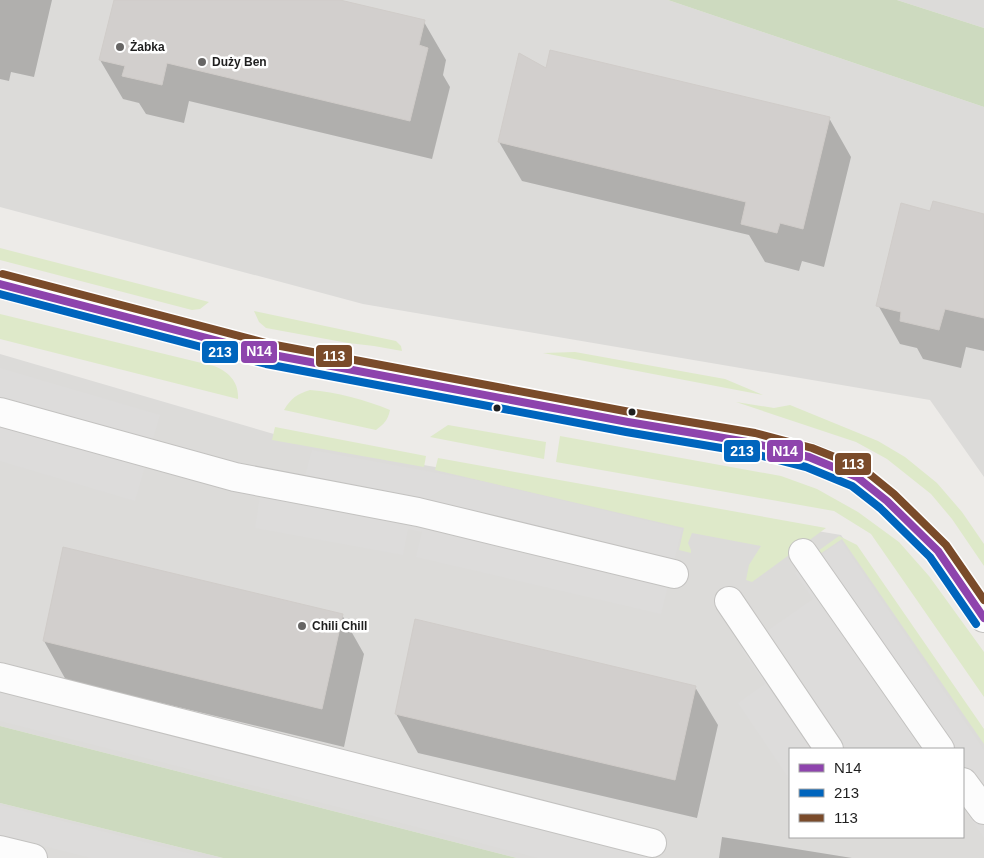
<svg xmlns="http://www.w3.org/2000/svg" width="984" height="858" font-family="Helvetica,sans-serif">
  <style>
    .residential { fill: #dcdbd9; fill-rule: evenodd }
    .grass { fill: #dee9c9 }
    .forest { fill: #cddabf }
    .parking { fill: #dddcdb }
    .shadow { fill: #0003 }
    .building { fill: #d2cfcd; stroke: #d0ccc9 }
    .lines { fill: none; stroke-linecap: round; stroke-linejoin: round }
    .minor-casing { stroke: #c3c2c0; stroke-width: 30 }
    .tertiary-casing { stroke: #c3c2c0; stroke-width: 30 }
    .minor { stroke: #fcfcfc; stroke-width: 28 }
    .tertiary { stroke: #fcfcfc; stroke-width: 28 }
    .bus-1-casing { stroke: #fff; stroke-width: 11 }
    .bus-2-casing { stroke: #fff; stroke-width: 11 }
    .bus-3-casing { stroke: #fff; stroke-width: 11 }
    .bus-1 { stroke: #8e44ad; stroke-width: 8 }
    .bus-2 { stroke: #0065bd; stroke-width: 8 }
    .bus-3 { stroke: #7a4b2a; stroke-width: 8 }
    .poi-dot { fill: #676665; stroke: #fff; stroke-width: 2 }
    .bus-dot { fill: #1f1f1f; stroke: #fff; stroke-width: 2 }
    .labels { text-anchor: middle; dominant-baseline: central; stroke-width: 5; stroke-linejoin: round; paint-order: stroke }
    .poi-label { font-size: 12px; font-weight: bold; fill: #1f1f1f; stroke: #fff; text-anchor: start }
    .line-badge { stroke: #fff; stroke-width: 2 }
    .badge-label { font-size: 14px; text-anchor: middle; font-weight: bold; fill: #fff }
  </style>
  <rect width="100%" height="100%" fill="#edebe8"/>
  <path class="residential" d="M0 0H668L984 107V477L930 400 363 304 0 207Z
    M897 0H984V28Z
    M0 354 322 448 841 535 984 739V858H517L0 726ZM790 749H963V837H790Z
    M0 803 223 858H0Z"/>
  <path class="grass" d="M0 248 209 302 200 309 192 310 0 260Z
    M254 311 396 341 401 346 402 351 374 346 348 343 266 328 259 322Z
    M0 314 214 366C229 372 239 382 238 399L0 339Z
    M575 352 725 379 763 395 543 353Z
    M310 390C336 392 366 400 390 410 388 420 384 424 376 430L284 410C291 398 297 394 310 390Z
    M736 402 774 408 790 405 878 441 905 457 937 483 962 512 984 544V566L952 519 931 494 887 459 856 442Z
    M448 425 546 442 544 459 430 437Z
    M275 427 426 456 424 467 272 440Z
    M560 436 781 476 817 489 858 512 899 542 929 576 984 652V697L871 534 834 511 556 462Z
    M438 458 826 528 752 582 746 580 749 565 761 546 692 533 688 543 691 550V553L679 550 684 528 435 470Z
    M839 536 857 545 984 729V744L842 539 811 560V556Z"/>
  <path class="forest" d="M668 0H897L984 28V107Z
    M0 726 517 858H223L0 803Z"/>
  <path class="parking" d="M0 368 160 415 135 501 0 461Z
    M312 450 481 481 682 529 661 614 416 557 422 532 408 529 403 555 255 528 264 469 305 476Z
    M841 541 984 750V838L963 807V749H790V780L738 703 765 684 741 649 813 599 795 573Z
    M0 669 657 839 652 858H538L0 721Z
    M0 805 207 858H91L0 835Z"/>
  <path class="shadow" d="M0 0H52L34 77 11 72 9 81 0 79Z
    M115 0H334L424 22 446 60 443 75 450 87 432 159 189 101 184 123 146 114 139 103 123 99 100 60Z
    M829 118 851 157 824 267 802 261 799 271 765 262 749 235 522 181 499 142Z
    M931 212 984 215V351L966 347 961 368 923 359 917 348 900 344 878 305Z
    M342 615 364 654 344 747 66 680 44 641Z
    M695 687 718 725 697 818 418 753 396 714Z
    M722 837 852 858H719Z"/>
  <path class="building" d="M114 0H340L425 20 419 45 428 48 410 121 167 63 162 85 122 76 125 66 99 60Z
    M550 50 830 117 803 229 780 223 777 233 741 224 746 202 498 142 519 53 546 68Z
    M933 201 984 214V318L945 309 939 330 900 321 901 312 876 306 901 203 930 211Z
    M63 547 343 614 322 709 43 641Z
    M415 619 696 686 675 780 395 714Z"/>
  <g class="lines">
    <g class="minor-casing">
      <path id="minor" d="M0 412 235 477 418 512 674 574
        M803 553 940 749
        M729 601 829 749
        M0 677 652 843
        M963 782 984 810
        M0 850 33 858"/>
    </g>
    <g class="tertiary-casing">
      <path id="tertiary" d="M0 284 268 354 628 422 753 443 809 457 857 477 887 501 938 551 984 618"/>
    </g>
    <use href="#minor" class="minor"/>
    <use href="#tertiary" class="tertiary"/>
    <g class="bus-1-casing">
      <path id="bus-1" d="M0 284 268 354 628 422 753 443 809 457 857 477 887 501 938 551 984 618"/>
    </g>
    <g class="bus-2-casing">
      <path id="bus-2" d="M0 294 266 364 626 432 751 453 806 467 852 486 880 508 930 557 976 624"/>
    </g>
    <g class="bus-3-casing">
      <path id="bus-3" d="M3 274 270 344 630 412 755 433 812 448 862 468 894 494 946 545 984 600"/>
    </g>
    <use href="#bus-1" class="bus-1"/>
    <use href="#bus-2" class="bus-2"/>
    <use href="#bus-3" class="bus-3"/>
  </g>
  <g class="poi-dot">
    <circle cx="120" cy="47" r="5"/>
    <circle cx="202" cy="62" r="5"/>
    <circle cx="302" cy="626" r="5"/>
  </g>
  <g class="bus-dot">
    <circle cx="497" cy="408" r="4.5"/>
    <circle cx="632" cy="412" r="4.5"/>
  </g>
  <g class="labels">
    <g class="poi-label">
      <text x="130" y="47">Żabka</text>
      <text x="212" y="62">Duży Ben</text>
      <text x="312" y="626">Chili Chill</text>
    </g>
  </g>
  <g class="line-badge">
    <rect x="240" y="340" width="38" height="24" rx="5" fill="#8e44ad"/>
    <rect x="201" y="340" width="38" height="24" rx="5" fill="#0065bd"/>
    <rect x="315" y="344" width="38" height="24" rx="5" fill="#7a4b2a"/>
    <rect x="766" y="439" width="38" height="24" rx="5" fill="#8e44ad"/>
    <rect x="723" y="439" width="38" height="24" rx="5" fill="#0065bd"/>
    <rect x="834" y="452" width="38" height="24" rx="5" fill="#7a4b2a"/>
  </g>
  <g class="badge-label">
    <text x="259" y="356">N14</text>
    <text x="220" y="357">213</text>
    <text x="334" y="361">113</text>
    <text x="785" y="456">N14</text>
    <text x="742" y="456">213</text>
    <text x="853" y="469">113</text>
  </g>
  <rect x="789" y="748" width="175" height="90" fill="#ffffff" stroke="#a5a5a5"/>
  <rect x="799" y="764" width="25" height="8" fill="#8e44ad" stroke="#a5a5a5"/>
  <text x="834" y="773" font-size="15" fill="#1f1f1f">N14</text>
  <rect x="799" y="789" width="25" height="8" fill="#0065bd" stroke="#a5a5a5"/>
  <text x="834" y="798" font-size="15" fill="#1f1f1f">213</text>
  <rect x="799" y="814" width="25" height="8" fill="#7a4b2a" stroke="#a5a5a5"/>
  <text x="834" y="823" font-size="15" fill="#1f1f1f">113</text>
</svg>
